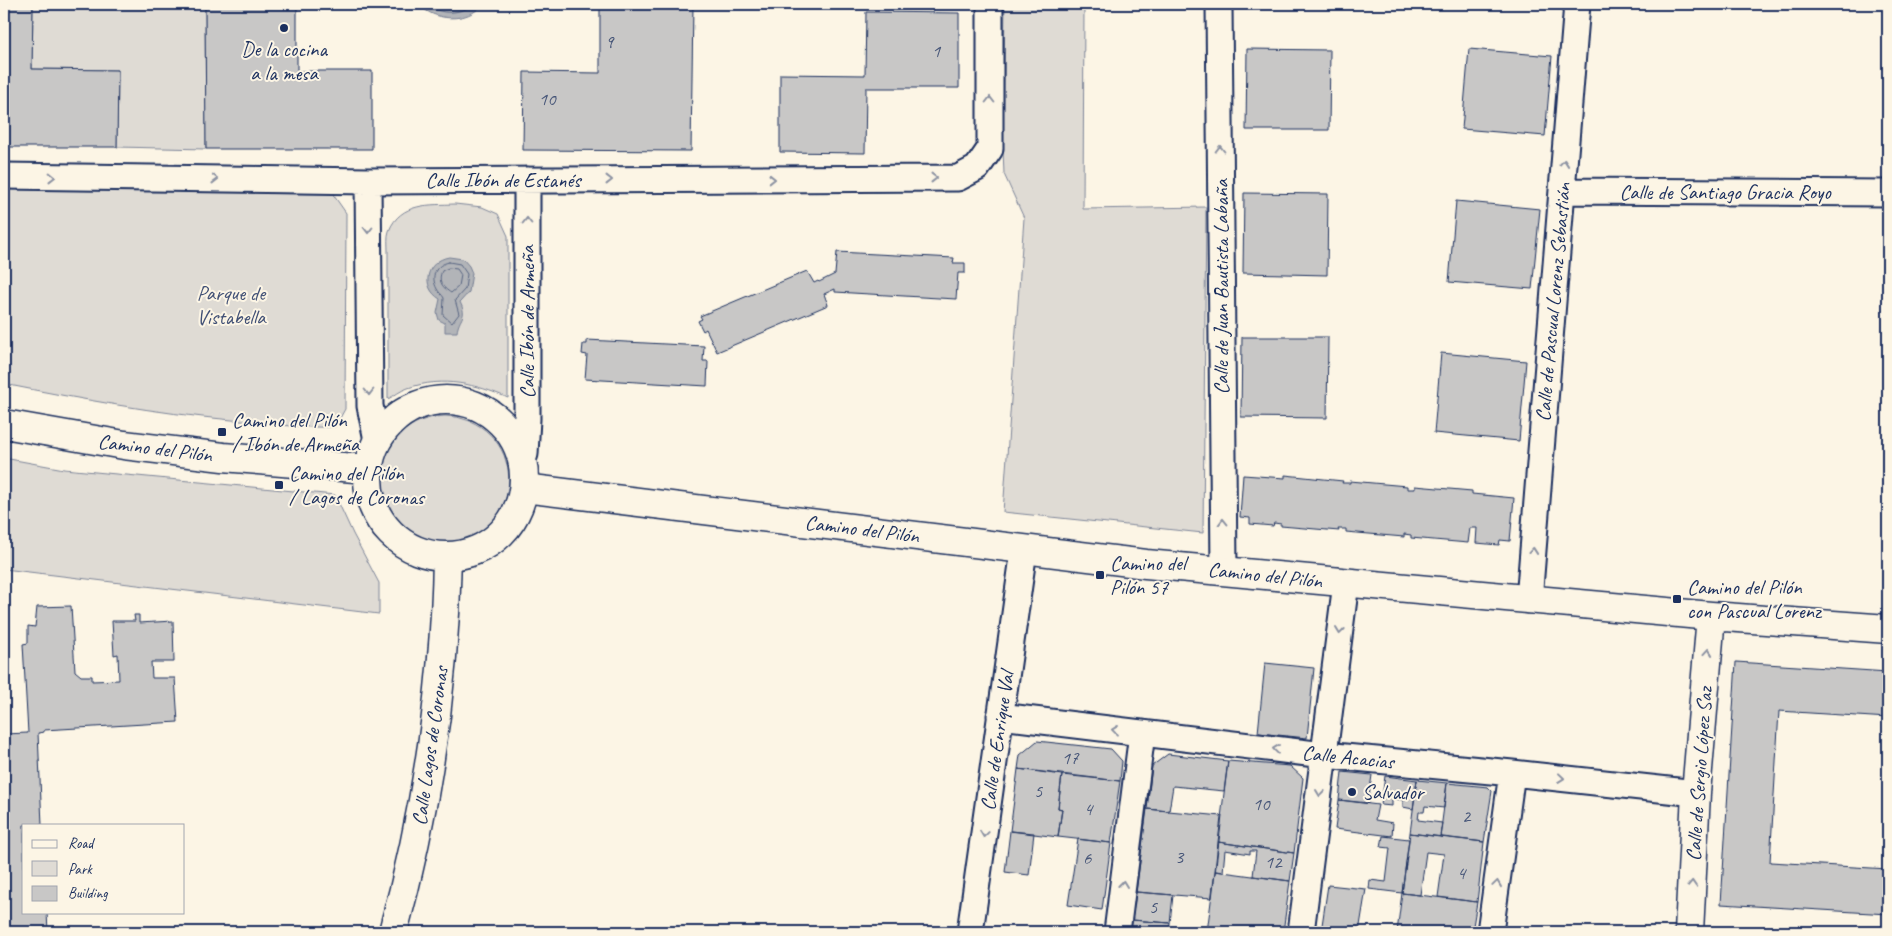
<svg xmlns="http://www.w3.org/2000/svg" width="1892" height="936" font-family="Caveat,sans-serif">
  <style>
    .green { fill: #dfdbd4; stroke: #7d8599 }
    .water { fill: #b2b4b8; stroke: #767f94 }
    .lines { fill: none; stroke-linecap: round; stroke-linejoin: round }
    .shore { stroke: #576482; stroke-width: 1 }
    .building { fill: #c8c7c6; stroke: #1b2f5e }
    .minor-casing { stroke: #1b2f5e; stroke-width: 29 }
    .tertiary-casing { stroke: #1b2f5e; stroke-width: 31 }
    .minor { stroke: #fcf5e5; stroke-width: 25 }
    .tertiary { stroke: #fcf5e5; stroke-width: 28 }
    .oneway { stroke: #8c92a2 }
    .poi-dot { fill: #1b2f5e; stroke: #fcf5e5; stroke-width: 2 }
    .labels { text-anchor: middle; dominant-baseline: central; stroke-width: 4; stroke-linejoin: round; paint-order: stroke }
    .number-label { font-size: 19px; fill: #465578 }
    .poi-label { font-size: 21px; fill: #1b2f5e; stroke: #fcf5e5; text-anchor: start }
    .street-label { font-size: 21px; fill: #1b2f5e; stroke: #fcf5e5 }
    .park-label { font-size: 21px; fill: #425176; stroke: #fcf5e5 }
  </style>
  <rect width="100%" height="100%" fill="#fcf5e5"/>
  <filter id="ink" filterUnits="userSpaceOnUse"><feTurbulence type="fractalNoise" baseFrequency=".02" numOctaves="2"/><feDisplacementMap in="SourceGraphic" scale="10" xChannelSelector="R" yChannelSelector="G"/><feConvolveMatrix kernelMatrix="1 2 1 2 8 2 1 2 1" color-interpolation-filters="sRGB"/></filter>
  <g filter="url(#ink)">
    <path class="green" d="M33 4H205L206 149 117 147 118 70 32 69Z
      M1005 4H1084L1083 209 1206 207 1203 533 1003 512 1024 218 1004 174 1003 149Z
      M4 188 332 193 346 213 345 409 335 427C300 428 267 424 232 420 155 413 80 399 4 384Z
      M455 204 482 207 498 214 508 236V398C476 384 443 376 408 388 401 390 394 396 388 399V251C388 245 387 236 389 231 400 202 431 205 455 204Z
      M381 480a64 64 0 1 1 128 0a64 64 0 1 1-128 0Z
      M4 458 64 469 335 495 353 534 379 583V614L4 569Z"/>
    <path class="water" d="M418 4H483C467 24 434 21 418 4Z
      M449 257 463 259 469 266 472 273 469 292 460 302C468 318 459 317 457 332H445V323L439 320 437 313 440 299C420 287 426 261 449 257Z"/>
    <g class="lines">
      <path class="shore" d="M425 4C442 16 459 14 476 4
        M449 262 460 264 467 274 465 289 455 300 459 314 452 323 443 315 444 298C442 294 439 293 437 289 430 276 435 265 449 262Z
        M449 268 457 269 461 275 459 286 451 293C443 288 437 281 442 271Z"/>
    </g>
    <path class="building" d="M4 4H33L32 69 118 70 117 147H4Z
      M205 4H297V71H372V149H206Z
      M600 4H693L691 151 523 150 524 72 600 73Z
      M866 12 959 13V88H866L865 153 780 152V74L865 75Z
      M1247 49 1330 50 1329 130H1246Z
      M1469 49 1552 56 1545 136 1462 129Z
      M1244 193 1328 194 1327 275 1243 273Z
      M1456 201 1540 209 1532 289 1449 282Z
      M837 252 954 258 953 263H965V273H958L956 299 835 292V289L824 294 828 305 717 352 706 329 703 331 698 321 702 319 700 316 807 271 814 283 818 281 819 282 835 274Z
      M1242 337H1328L1327 418 1241 417Z
      M587 340 704 346 703 361H708L707 386 585 379 587 355 582 354 583 344H587Z
      M1441 353 1526 361 1519 441 1434 433Z
      M1243 475 1285 478V475L1343 481 1342 483H1350V481L1407 486V489H1415V486L1472 491V494L1514 498 1510 541 1500 540 1499 545 1476 543 1477 528H1470L1468 543 1411 538V535L1404 534V537L1346 532V529H1338L1339 531 1281 526V524L1274 523 1273 526 1250 524V518L1240 517Z
      M71 606 75 671 81 676H92V681L119 680 118 654 114 655 112 621H135L134 615H139V623L173 621 174 662H151L152 678H175L178 722 44 730V732L38 733 42 825H24V912H47L48 932H4V734L28 733 23 644 28 643V626L35 627 37 607Z
      M1736 662 1888 672V718L1779 711 1770 862 1888 869V914L1721 904Z
      M1265 663 1314 668 1307 738 1258 733Z
      M1037 741 1111 749 1122 761 1120 781 1018 769 1020 755Z
      M1168 754 1228 761 1224 791 1173 786 1169 811 1147 809 1152 766Z
      M1228 761 1290 766 1303 778 1294 853 1218 842Z
      M1018 769 1062 775 1058 808 1062 809 1058 837 1010 831Z
      M1342 772 1372 775 1368 803 1339 800Z
      M1062 775 1120 781 1111 843 1058 837 1062 809 1058 808Z
      M1385 776 1417 780 1413 809 1403 807V800L1392 799V806L1381 805Z
      M1417 780 1447 783 1444 808 1425 806 1424 812H1419L1418 820 1442 823 1440 837 1410 833Z
      M1447 783 1488 787 1492 791 1484 842 1440 837Z
      M1339 800 1378 805 1375 820 1393 823 1392 836 1335 829Z
      M1147 809 1222 816 1212 898 1136 892Z
      M1010 831 1034 833 1029 875 1005 872Z
      M1410 833 1484 842 1477 902 1438 897 1444 854 1426 852 1420 895 1402 893Z
      M1383 836 1409 839 1402 893 1369 889 1370 880 1386 882 1390 848 1381 847Z
      M1078 839 1111 843 1102 910 1068 905Z
      M1218 842 1294 853 1290 881 1253 876 1256 851H1250V854L1225 850 1223 872 1215 871Z
      M1215 871 1290 881 1283 932H1207Z
      M1328 885 1366 889 1359 932H1321Z
      M1136 892 1173 895 1170 923 1132 920Z
      M1402 893 1477 902 1472 932H1397Z
      M1132 920 1170 923 1169 932H1131Z"/>
    <g class="lines">
      <g class="minor-casing">
        <path id="minor" d="M1219 4 1224 570
          M4 176 368 181 958 178 977 168 990 149V4
          M368 181 370 406 377 440
          M1562 191 1888 193
          M522 462 525 454 527 419V180
          M1529 600 1577 4
          M1000 716 1324 755 1512 773 1696 793
          M970 932 1024 550
          M1117 932 1142 733
          M1301 932 1346 583
          M1490 932 1512 773"/>
      </g>
      <g class="tertiary-casing">
        <path id="tertiary" d="M368 478a78 78 0 1 1 156 0a78 78 0 1 1-156 0Z
          M4 424 124 445 223 457 367 469
          M524 488 1146 564 1711 616 1888 629
          M393 932C427 808 445 686 447 557
          M1689 932 1696 793 1711 616"/>
      </g>
      <use href="#minor" class="minor"/>
      <use href="#tertiary" class="tertiary"/>
    </g>
    <defs><path id="oneway-chevron" d="M-2-3.5L2.5 0L-2 3.5" fill="none" stroke-width="1.6" stroke-linecap="round" stroke-linejoin="round" transform="scale(1.25)"/></defs>
    <g class="oneway">
      <use href="#oneway-chevron" transform="translate(990 100) rotate(-90)"/>
      <use href="#oneway-chevron" transform="translate(1220 149) rotate(-90)"/>
      <use href="#oneway-chevron" transform="translate(1564 163) rotate(-85)"/>
      <use href="#oneway-chevron" transform="translate(52 177) rotate(1)"/>
      <use href="#oneway-chevron" transform="translate(934 178)"/>
      <use href="#oneway-chevron" transform="translate(215 179) rotate(1)"/>
      <use href="#oneway-chevron" transform="translate(772 179)"/>
      <use href="#oneway-chevron" transform="translate(609 180)"/>
      <use href="#oneway-chevron" transform="translate(527 221) rotate(-90)"/>
      <use href="#oneway-chevron" transform="translate(368 230) rotate(90)"/>
      <use href="#oneway-chevron" transform="translate(369 392) rotate(90)"/>
      <use href="#oneway-chevron" transform="translate(1223 522) rotate(-91)"/>
      <use href="#oneway-chevron" transform="translate(1533 551) rotate(-85)"/>
      <use href="#oneway-chevron" transform="translate(1340 631) rotate(97)"/>
      <use href="#oneway-chevron" transform="translate(1708 652) rotate(-85)"/>
      <use href="#oneway-chevron" transform="translate(1115 730) rotate(-173)"/>
      <use href="#oneway-chevron" transform="translate(1276 749) rotate(-173)"/>
      <use href="#oneway-chevron" transform="translate(1561 778) rotate(6)"/>
      <use href="#oneway-chevron" transform="translate(1320 793) rotate(97)"/>
      <use href="#oneway-chevron" transform="translate(984 834) rotate(98)"/>
      <use href="#oneway-chevron" transform="translate(1123 884) rotate(-83)"/>
      <use href="#oneway-chevron" transform="translate(1497 884) rotate(-82)"/>
      <use href="#oneway-chevron" transform="translate(1692 884) rotate(-87)"/>
    </g>
  </g>
  <g class="poi-dot">
    <circle cx="284" cy="28" r="5"/>
    <rect x="217" y="427" width="10" height="10" rx="2.5"/>
    <rect x="274" y="480" width="10" height="10" rx="2.5"/>
    <rect x="1095" y="570" width="10" height="10" rx="2.5"/>
    <rect x="1672" y="594" width="10" height="10" rx="2.5"/>
    <circle cx="1352" cy="792" r="5"/>
  </g>
  <g class="labels">
    <g class="number-label">
      <text x="609" y="42">9</text>
      <text x="936" y="51">1</text>
      <text x="547" y="99">10</text>
      <text x="1070" y="758">17</text>
      <text x="1038" y="791">5</text>
      <text x="1261" y="804">10</text>
      <text x="1088" y="809">4</text>
      <text x="1466" y="816">2</text>
      <text x="1179" y="857">3</text>
      <text x="1087" y="858">6</text>
      <text x="1273" y="862">12</text>
      <text x="1461" y="873">4</text>
      <text x="1153" y="907">5</text>
    </g>
    <g class="poi-label">
      <text x="284" y="49" text-anchor="middle">De la cocina<tspan x="284" dy="24">a la mesa</tspan></text>
      <text x="232" y="420">Camino del Pilón<tspan x="232" dy="24">/ Ibón de Armeña</tspan></text>
      <text x="289" y="473">Camino del Pilón<tspan x="289" dy="24">/ Lagos de Coronas</tspan></text>
      <text x="1110" y="563">Camino del<tspan x="1110" dy="24">Pilón 57</tspan></text>
      <text x="1687" y="587">Camino del Pilón<tspan x="1687" dy="24">con Pascual Lorenz</tspan></text>
      <text x="1362" y="792">Salvador</text>
    </g>
    <g class="street-label">
      <text x="503" y="180">Calle Ibón de Estanés</text>
      <text x="1725" y="192">Calle de Santiago Gracia Royo</text>
      <text transform="translate(1221 287) rotate(-90)">Calle de Juan Bautista Labaña</text>
      <text transform="translate(1553 302) rotate(-85)">Calle de Pascual Lorenz Sebastián</text>
      <text transform="translate(527 322) rotate(-90)">Calle Ibón de Armeña</text>
      <text transform="translate(155 448) rotate(7)">Camino del Pilón</text>
      <text transform="translate(862 529) rotate(7)">Camino del Pilón</text>
      <text transform="translate(1265 575) rotate(6)">Camino del Pilón</text>
      <text transform="translate(997 741) rotate(-82)">Calle de Enrique Val</text>
      <text transform="translate(430 746) rotate(-82)">Calle Lagos de Coronas</text>
      <text transform="translate(1348 757) rotate(6)">Calle Acacias</text>
      <text transform="translate(1699 774) rotate(-86)">Calle de Sergio López Saz</text>
    </g>
    <g class="park-label">
      <text x="231" y="293">Parque de<tspan x="231" dy="24">Vistabella</tspan></text>
    </g>
  </g>
  <rect width="1892" height="936" fill="none" stroke="#fcf5e5" stroke-width="20"/>
  <rect x="10" y="10" width="1872" height="916" fill="none" stroke="#1b2f5e" stroke-width="2" filter="url(#ink)"/>
  <rect x="22" y="824" width="162" height="90" fill="#fcf5e5" stroke="#a2a6af"/>
  <rect x="32" y="840" width="25" height="8" fill="#fcf5e5" stroke="#a2a6af"/>
  <text x="68" y="848" font-size="15" fill="#1b2f5e">Road</text>
  <rect x="32" y="861" width="25" height="15" fill="#dfdbd4" stroke="#a2a6af"/>
  <text x="68" y="874" font-size="15" fill="#1b2f5e">Park</text>
  <rect x="32" y="886" width="25" height="15" fill="#c8c7c6" stroke="#a2a6af"/>
  <text x="68" y="898" font-size="15" fill="#1b2f5e">Building</text>
</svg>
